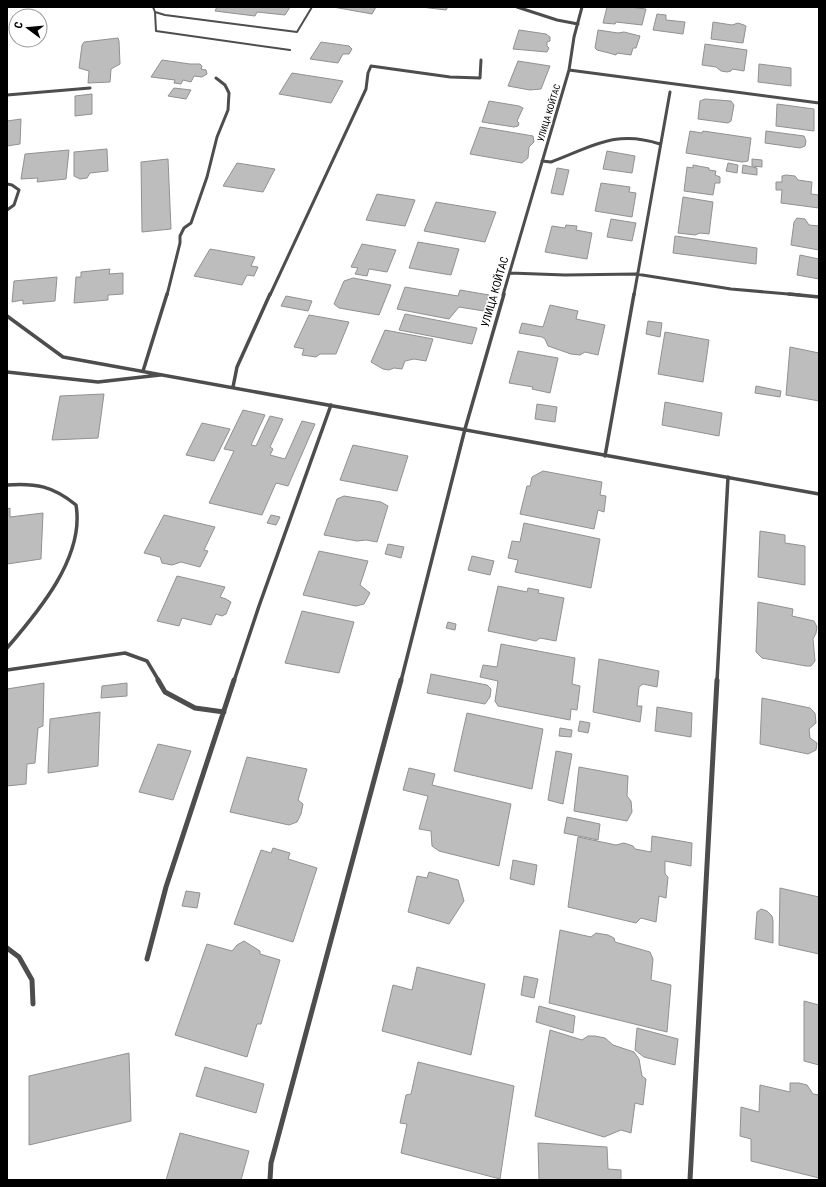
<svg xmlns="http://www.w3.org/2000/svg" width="826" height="1187" font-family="'Roboto Condensed',sans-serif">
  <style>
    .building { fill: #bdbdbd; stroke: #919191 }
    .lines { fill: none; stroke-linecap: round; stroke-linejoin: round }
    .service { stroke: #4d4d4d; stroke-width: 2 }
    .minor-far2 { stroke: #4d4d4d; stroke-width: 3 }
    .minor-far1 { stroke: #4d4d4d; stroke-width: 3.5 }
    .minor { stroke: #4d4d4d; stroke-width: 5 }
    .labels { text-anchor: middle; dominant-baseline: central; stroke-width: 3; stroke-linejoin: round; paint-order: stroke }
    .far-street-label { font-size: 9px; fill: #000; stroke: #fff }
    .street-label { font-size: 11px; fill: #000; stroke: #fff }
  </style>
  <rect width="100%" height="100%" fill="#fff"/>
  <path class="building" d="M217 7H290L285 15 257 12 255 16 215 11Z
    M333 7H376L372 14Z
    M421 7H448L446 10Z
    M607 7H630L646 9 642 25 616 22 615 24 603 23Z
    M657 14 666 15V20L685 22 683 34 653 30Z
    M713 22 732 25 738 23 744 25 746 26 743 43 711 39Z
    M519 30 546 34 550 37V41L547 42V46L549 48 547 52 513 49Z
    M598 30 618 33 624 32 640 36 636 48H633L631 55 617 53 616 55 609 53 597 50 595 48Z
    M118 38 119 41 120 64 111 69 110 82 88 83 89 71 79 68 82 45 84 42Z
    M321 42 349 46 352 49 349 54H343L338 63 310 59Z
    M705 44 747 50 744 71 732 69 731 71 727 72 721 71 716 67 702 65Z
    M162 60 190 64H200L202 66 201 69 206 70 207 74 202 77 194 76 191 82 183 80 181 84 174 83 175 80 151 77Z
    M518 61 550 66 541 89 530 90 508 86Z
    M759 64 791 68V86L758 82Z
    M292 73 343 81 331 103 279 94Z
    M174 88 191 90 186 99 168 96Z
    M92 94V114L75 116V96Z
    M705 99 731 101 734 105 731 121 728 123 698 119 700 101Z
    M489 101 519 106 523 108 517 121 519 123 518 126 514 127 482 122Z
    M777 104 814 109V131L776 126Z
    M21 119 20 144 7 146V121Z
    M480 127 533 136 534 142 529 147 528 158 522 163 470 154Z
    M690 131 702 133 703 131 751 138 748 161 742 162 686 153Z
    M766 131 804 136 806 141 805 146 800 148 765 143Z
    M107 149 108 171 90 173 87 178 80 179 74 176V152Z
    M69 150 66 179 37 182 38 178 21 179 25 154Z
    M607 151 635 156 632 173 603 169Z
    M168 159 171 229 142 232 141 162Z
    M752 159 762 160V167L752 166Z
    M237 163 275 169 263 192 223 186Z
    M728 163 738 165 737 173 726 171Z
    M693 165 709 168V170L716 171 715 175 720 177V183H715L713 195 684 191 687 167 693 168Z
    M743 165 757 168V175L742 173Z
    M557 168 569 170 563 195 551 193Z
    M786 175 795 176 798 180 812 182 811 194 819 195V208L781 203 782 190H776V182H782V176Z
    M601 183 630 187 629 192 636 193 632 217 595 211Z
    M377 194 415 200 405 226 366 220Z
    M683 197 713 202 709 234 700 233 695 235 678 233Z
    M436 202 496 212 485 242 424 231Z
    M797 218 805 219 809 225 819 226V250L791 245 794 222Z
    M611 219 636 223 632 241 607 237Z
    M566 225 577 226 576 230 592 233 587 259 545 252 552 226 565 228Z
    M675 236 757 248 756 264 673 253Z
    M418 242 459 249 451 275 409 268Z
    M362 244 396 250 387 272 369 269 367 276 355 274 358 268 351 267Z
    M210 249 255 257 251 266 258 267 254 276 247 275 242 285 194 276Z
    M800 255 819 259V279L797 275Z
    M110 269 109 274 123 273V294L108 295V300L74 303 76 277H81V272Z
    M57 277 55 301 23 304V300L12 302 14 281Z
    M353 278 391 285 379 315 339 308 334 304 344 281Z
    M405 287 458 296 460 290 489 295 484 311 459 307 449 319 397 309Z
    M286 296 312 301 308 311 281 306Z
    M550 305 578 311 576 319 605 325 598 355 585 352 580 355 571 354 548 346 545 339 542 337 519 333 522 323 543 327Z
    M405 314 477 328 472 344 399 330Z
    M309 315 349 322 336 354H320L316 357 302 355 304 349 294 347Z
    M648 321 662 323 660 337 646 334Z
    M385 330 433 339 426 361 414 359 405 361 402 369 394 368 389 370 383 369 371 362Z
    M665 332 709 340 703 382 658 374Z
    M790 347 819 353V401L786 395Z
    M518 351 558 358 550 393 532 389 533 387 509 383Z
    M756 386 781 391 780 397 755 393Z
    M104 394 98 438 52 440 60 396Z
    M665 402 722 413 719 436 662 425Z
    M537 404 557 407 555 422 535 419Z
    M243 410 265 415 251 445 256 446 270 416 283 419 270 447 273 449 270 455 285 459 302 421 315 424 288 486 276 483 262 515 209 503 234 451 224 449Z
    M202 423 230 429 214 461 186 455Z
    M353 445 408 456 397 491 340 480Z
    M543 471 602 482 600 495 606 496 604 512 598 510 594 529 520 514 527 486H530L532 477Z
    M344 496 381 502 388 506 377 542 366 540 357 541 324 535 337 499Z
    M10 508V517L43 513 41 559 7 564V509Z
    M164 515 215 527 204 550 208 551 200 567 181 562 172 565 162 563 160 557 144 553Z
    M271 515 280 517 276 525 267 523Z
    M524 523 600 539 591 588 515 572 518 560 508 558 512 541 520 542Z
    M760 531 785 535V543L805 546V585L758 577Z
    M388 544 404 547 401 558 385 554Z
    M319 551 368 561 360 585 370 593 364 604 356 606 303 595Z
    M472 556 494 561 490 575 468 570Z
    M177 576 225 587 220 597 226 599 231 602 226 614 222 616 216 614 211 625 182 618 179 626 157 621Z
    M498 586 527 592 528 588 539 590 538 593 564 598 556 641 540 638 536 641 488 631Z
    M758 602 793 609 792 616 814 621 817 627 816 633 813 639 815 661 811 666H806L762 658 756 652Z
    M302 611 354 622 339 673 285 663Z
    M448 622 456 624 455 630 446 628Z
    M501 644 575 658 572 684 580 686 577 710 571 709 570 720 498 706 495 701 498 681 480 677 483 665 497 667Z
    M599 659 659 671 657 687 643 684 639 687 637 706H642L640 722 593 712Z
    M431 674 487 685 491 689 490 697 485 704 427 693Z
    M44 683 43 726 38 728 35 763 27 764 26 784 7 786V689Z
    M127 683V696L101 698 102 686Z
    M762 698 810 708 815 713 816 723 809 729 810 738 817 743 816 750 808 754 760 744Z
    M657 707 692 713 691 737 655 731Z
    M100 712 98 766 48 773 50 719Z
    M467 713 543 729 532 789 454 771Z
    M580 721 590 723 588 733 578 731Z
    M560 728 572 730 571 737 559 736Z
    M158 744 191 751 173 800 139 792Z
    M556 751 572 754 563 804 548 800Z
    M247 757 307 769 298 800 303 804 301 814 297 822 289 825 230 812Z
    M579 767 628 776 627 796 631 801 632 812 627 821 574 811Z
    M409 768 435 774 432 785 511 804 499 866 439 851 432 846 431 831 419 829 428 796 403 790Z
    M567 817 600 824 598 840 564 833Z
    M652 836 692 843 691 866 665 861V874L668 877 666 898 659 896 656 922 641 918 636 923 568 907 578 837 616 845 624 843 633 846 635 849 651 852Z
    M273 848 290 853 288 859 317 868 293 942 234 924 261 850 271 853Z
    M513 860 537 865 534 885 510 879Z
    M429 872 458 880 464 901 449 924 408 912 417 876 427 878Z
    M780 888 819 897V954L779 945Z
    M186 891 200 893 197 908 182 906Z
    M761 909 767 911 772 916 773 921V943L755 939 757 912Z
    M560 930 591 937 596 933 608 935 614 938 615 942 650 952 653 959 651 980 671 985 667 1032 549 1003Z
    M244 941 260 951V954L280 960 261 1024H257L247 1057 175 1035 207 944 232 951 237 945Z
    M417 967 485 984 471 1055 382 1031 393 985 412 990Z
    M524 976 538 979 534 998 521 995Z
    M804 1001 819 1005V1065L804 1061Z
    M539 1006 575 1016 573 1033 536 1022Z
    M637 1028 678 1039 675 1065 644 1057 635 1050Z
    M550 1030 582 1040 588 1036H595L605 1038 613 1045 634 1052 639 1059 642 1076 646 1079 643 1105 635 1103 631 1133 621 1130 604 1137 535 1116Z
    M129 1053 131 1121 29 1145V1076Z
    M418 1062 514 1086 500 1179 401 1153 407 1124 400 1123 406 1095 411 1094Z
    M205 1067 264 1084 256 1113 196 1096Z
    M790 1083H799L807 1085 813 1094 819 1095V1178L751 1161V1139L740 1136 741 1107 759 1112 760 1085 790 1092Z
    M180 1133 249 1151 241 1180H166Z
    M538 1143 607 1147 608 1169 621 1170V1180H539Z"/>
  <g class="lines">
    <path class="service" d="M153 7 155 12 165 15 297 32 312 7
      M155 12 156 31 290 50"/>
    <path class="minor-far2" d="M517 7 557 20 578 24
      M569 70 819 103
      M7 95 90 88
      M542 161 551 162C592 147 615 129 660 144
      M7 184 12 185 19 190 14 205 7 210
      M510 273 565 275 636 274 731 289 800 295
      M167 295 180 243V236L184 228 191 223 207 177 217 137 228 110 229 93 225 85 216 78
      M270 295 366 89 368 73 371 66 450 77 480 78 481 60
      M503 295 569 70 574 37 582 7
      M634 295 670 92"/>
    <path class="minor-far1" d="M789 294 819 297
      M7 316 63 357 819 494
      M143 371 167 294
      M7 372 98 382 160 375
      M233 387 237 367 270 294
      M605 456 634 294
      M7 485C36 483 53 486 76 505 85 557 38 612 7 648
      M7 670 125 653 147 661 159 681
      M234 681 259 606 331 405
      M401 681 465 429 504 294
      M717 681 728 477"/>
    <path class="minor" d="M158 680 165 692 195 708 224 712
      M7 948 19 957 32 980 33 1004
      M147 959 166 887 234 680
      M270 1180 271 1163 401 680
      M690 1180 717 680"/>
  </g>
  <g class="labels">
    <g class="far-street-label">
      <text transform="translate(549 113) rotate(-73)">УЛИЦА КОЙТАС</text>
    </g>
    <g class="street-label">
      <text transform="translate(495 292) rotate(-74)">УЛИЦА КОЙТАС</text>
    </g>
  </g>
  <rect width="826" height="1187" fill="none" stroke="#000000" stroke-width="16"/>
  <g transform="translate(28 28) rotate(286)"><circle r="19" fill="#ffffff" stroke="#999999"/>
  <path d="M0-3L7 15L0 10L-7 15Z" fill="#000000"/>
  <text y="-6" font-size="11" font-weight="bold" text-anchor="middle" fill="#000000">С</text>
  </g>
</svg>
